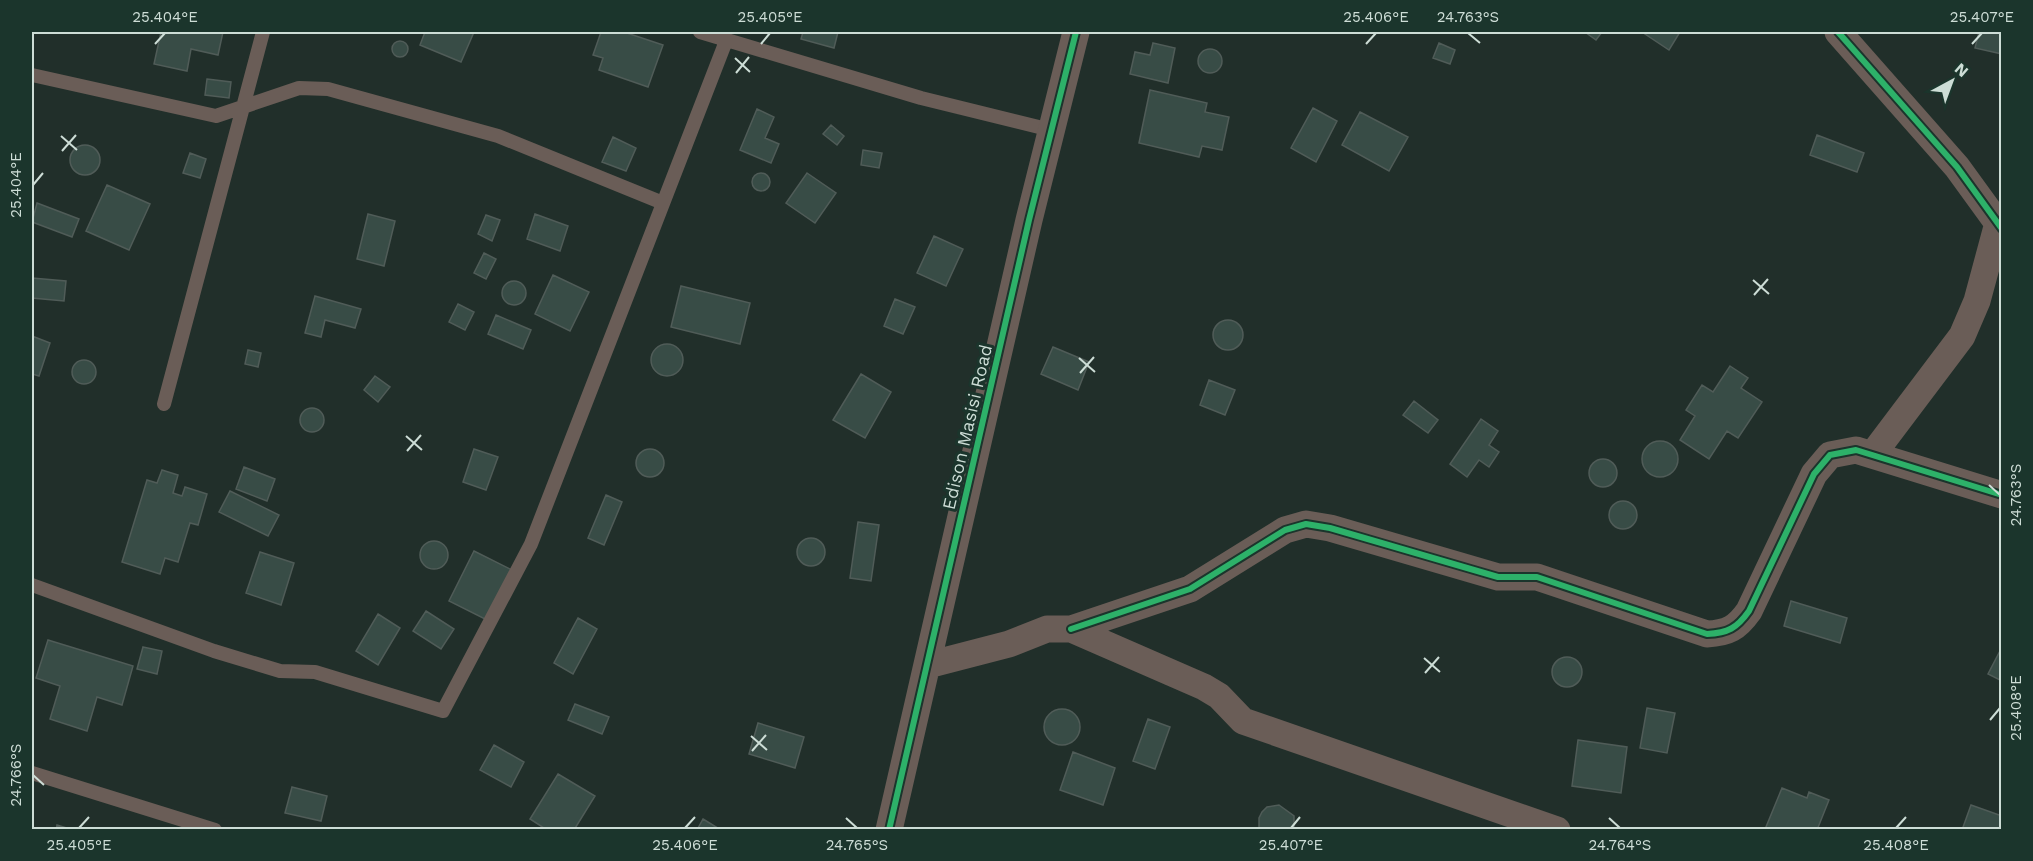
<svg xmlns="http://www.w3.org/2000/svg" width="2033" height="861" font-family="'Work Sans',sans-serif">
  <style>
    .building { fill: #384c46; stroke: #505c58; stroke-width: 1.5 }
    .lines { fill: none; stroke-linecap: round; stroke-linejoin: round }
    .lane { stroke: #6a5d57; stroke-width: 14 }
    .street { stroke: #6a5d57; stroke-width: 27 }
    .cycleway-casing { stroke: #1b352c; stroke-width: 10 }
    .cycleway { stroke: #2db169; stroke-width: 6 }
    .ticks { fill: none; stroke: #cdddd6; stroke-width: 2 }
    .labels { text-anchor: middle; dominant-baseline: central; stroke-width: 6; stroke-linejoin: round; paint-order: stroke }
    .street-label { font-size: 18px; fill: #cdddd6; stroke: #1b352c }
    .neatline { fill: none; stroke: #cdddd6; stroke-width: 2 }
    .ticks-label { font-size: 15px; text-anchor: middle; fill: #cdddd6 }
  </style>
  <rect width="100%" height="100%" fill="#212f2a"/>
  <path class="building" d="M161 32H223L218 55 191 49 187 71 154 64Z
    M425 32H474L461 62 420 45Z
    M601 32H624L663 45 648 87 599 70 603 58 593 55Z
    M803 32H838L834 48 801 39Z
    M1585 32H1602L1596 40Z
    M1642 32H1680L1669 50Z
    M1979 32H2002V54L1975 48Z
    M392 49a8 8 0 1 1 16 0a8 8 0 1 1-16 0Z
    M1153 43 1175 48 1168 83 1130 74 1135 52 1150 55Z
    M1439 43 1455 50 1450 64 1433 58Z
    M1198 61a12 12 0 1 1 24 0a12 12 0 1 1-24 0Z
    M207 79 231 82 229 98 205 95Z
    M1150 90 1207 103 1205 112 1229 117 1222 150 1202 146 1199 157 1139 143Z
    M1313 108 1337 121 1316 162 1291 148Z
    M757 109 774 117 765 138 779 144 771 163 740 150Z
    M1360 112 1408 137 1389 171 1342 145Z
    M831 125 844 136 837 145 823 134Z
    M1817 135 1864 153 1857 172 1810 155Z
    M613 137 636 148 626 171 602 162Z
    M70 160a15 15 0 1 1 30 0a15 15 0 1 1-30 0Z
    M863 150 882 153 879 168 861 165Z
    M190 153 206 159 200 178 183 173Z
    M752 182a9 9 0 1 1 18 0a9 9 0 1 1-18 0Z
    M807 173 836 193 815 223 786 203Z
    M107 185 150 204 129 250 86 231Z
    M37 203 79 219 72 237 32 222Z
    M368 214 395 221 384 266 357 259Z
    M535 214 568 226 560 251 527 239Z
    M486 215 500 220 492 241 478 234Z
    M934 236 963 249 946 286 917 273Z
    M484 253 496 259 486 279 474 273Z
    M553 275 589 292 570 331 535 314Z
    M32 278 66 281 64 301 32 298Z
    M502 293a12 12 0 1 1 24 0a12 12 0 1 1-24 0Z
    M681 286 750 303 740 344 671 327Z
    M315 296 361 309 355 328 325 320 321 337 305 333Z
    M895 299 915 307 903 334 884 326Z
    M458 304 474 312 465 330 449 322Z
    M496 315 531 330 523 349 488 334Z
    M1213 335a15 15 0 1 1 30 0a15 15 0 1 1-30 0Z
    M32 336 50 343 39 376 32 374Z
    M651 360a16 16 0 1 1 32 0a16 16 0 1 1-32 0Z
    M1053 347 1089 362 1078 390 1041 374Z
    M248 350 261 353 258 367 245 364Z
    M72 372a12 12 0 1 1 24 0a12 12 0 1 1-24 0Z
    M1730 366 1748 378 1741 388 1762 402 1738 438 1727 431 1709 459 1680 440 1695 416 1686 410 1702 385 1713 392Z
    M861 374 891 392 865 438 833 420Z
    M375 376 390 387 378 402 364 390Z
    M1209 380 1235 390 1225 415 1200 405Z
    M1414 401 1438 420 1428 433 1403 415Z
    M300 420a12 12 0 1 1 24 0a12 12 0 1 1-24 0Z
    M1481 419 1498 431 1489 445 1499 452 1489 467 1479 460 1467 477 1450 464Z
    M1642 459a18 18 0 1 1 36 0a18 18 0 1 1-36 0Z
    M474 449 498 457 486 490 463 482Z
    M636 463a14 14 0 1 1 28 0a14 14 0 1 1-28 0Z
    M1589 473a14 14 0 1 1 28 0a14 14 0 1 1-28 0Z
    M244 467 275 479 267 501 236 489Z
    M162 470 178 475 173 493 182 496 185 487 207 494 198 525 190 523 178 562 165 558 160 574 122 562 147 480 157 483Z
    M230 491 279 515 268 536 219 512Z
    M606 495 622 502 604 545 588 538Z
    M1609 515a14 14 0 1 1 28 0a14 14 0 1 1-28 0Z
    M858 522 879 525 871 581 850 578Z
    M797 552a14 14 0 1 1 28 0a14 14 0 1 1-28 0Z
    M420 555a14 14 0 1 1 28 0a14 14 0 1 1-28 0Z
    M474 551 512 570 487 620 449 601Z
    M260 552 294 563 281 605 246 593Z
    M1791 601 1847 618 1840 643 1784 626Z
    M426 611 454 629 441 649 413 631Z
    M378 614 400 628 378 665 356 651Z
    M578 618 597 629 573 674 554 663Z
    M48 640 133 666 122 705 97 697 87 731 50 719 60 686 36 678Z
    M143 647 162 651 157 674 137 669Z
    M2001 649H2002V681L1988 674Z
    M1552 672a15 15 0 1 1 30 0a15 15 0 1 1-30 0Z
    M575 704 609 717 602 734 568 720Z
    M1647 708 1675 713 1667 753 1640 748Z
    M1044 727a18 18 0 1 1 36 0a18 18 0 1 1-36 0Z
    M1148 719 1170 727 1155 769 1133 761Z
    M758 723 804 737 795 768 749 754Z
    M1578 740 1627 747 1621 793 1572 786Z
    M494 745 524 762 511 787 480 770Z
    M1073 752 1115 768 1103 805 1060 790Z
    M558 774 595 796 574 830H547L530 819Z
    M292 787 327 796 321 821 285 813Z
    M1782 788 1807 798 1809 792 1829 800 1817 830H1772L1766 827Z
    M1279 805 1294 816V830H1259V818L1262 812 1267 807Z
    M1971 805 2002 816 2000 830H1962Z
    M703 819 721 830H697Z
    M57 825 73 830H56Z"/>
  <g class="lines">
    <path class="lane" d="M700 32 921 98 1051 130
      M32 75 216 116 299 88 328 89 498 136 663 203
      M164 404 263 32
      M32 585 214 651 280 671 315 672 443 711 531 544 726 41
      M32 773 215 830"/>
    <path class="street" d="M1838 32 1957 167 2002 229
      M1873 454 1962 336 1977 301 1998 223
      M1071 629 1190 589 1285 530 1306 524 1330 528 1498 577H1537L1707 634C1728 633 1737 628 1749 611L1814 474 1830 455 1856 450 2002 495
      M928 665 1009 644 1047 629H1071L1204 687 1219 696 1243 721 1557 830
      M889 830 1029 220 1076 32"/>
    <g class="cycleway-casing">
      <path id="cycleway" d="M1838 32 1957 167 2002 229
        M1071 629 1190 589 1285 530 1306 524 1330 528 1498 577H1537L1707 634C1728 633 1737 628 1749 611L1814 474 1830 455 1856 450 2002 495
        M889 830 1029 220 1076 32"/>
    </g>
    <use href="#cycleway" class="cycleway"/>
  </g>
  <path class="ticks" d="M1468 33 1480 43M155 44 165 33M761 44 770 33M1366 44 1376 33M1972 44 1982 33M735 58 750 72M736 73 749 57M61 136 77 150M62 151 76 135M33 185 43 173M1753 280 1769 294M1754 295 1768 279M1079 358 1095 372M1080 373 1094 357M406 436 422 450M407 451 421 435M1989 485 2000 495M1424 658 1440 672M1425 673 1439 657M1990 720 2000 708M751 736 767 750M752 751 766 735M33 775 44 785M846 818 857 828M1609 818 1620 828M79 828 89 817M685 828 695 817M1291 828 1300 817M1896 828 1906 817"/>
  <g class="labels">
    <g class="street-label">
      <text transform="translate(967 427) rotate(-77)">Edison Masisi Road</text>
    </g>
  </g>
  <rect width="2033" height="861" fill="none" stroke="#1b352c" stroke-width="66"/>
  <g transform="translate(1952 81) rotate(41)" stroke="#1b352c" stroke-width="4.5" paint-order="stroke">
  <path d="M0-4.5L10 22L0 15L-10 22Z" fill="#cdddd6"/>
  <text y="-9" font-size="16" font-weight="bold" text-anchor="middle" fill="#cdddd6">N</text>
  </g>
  <rect x="33" y="33" width="1967" height="795" class="neatline"/>
  <g class="ticks-label">
    <text x="165" y="22">25.404°E</text>
    <text x="770" y="22">25.405°E</text>
    <text x="1376" y="22">25.406°E</text>
    <text x="1468" y="22">24.763°S</text>
    <text x="1982" y="22">25.407°E</text>
    <text transform="translate(16 185) rotate(-90)" y="5">25.404°E</text>
    <text transform="translate(2016 495) rotate(-90)" y="5">24.763°S</text>
    <text transform="translate(2016 708) rotate(-90)" y="5">25.408°E</text>
    <text transform="translate(16 775) rotate(-90)" y="5">24.766°S</text>
    <text x="79" y="850">25.405°E</text>
    <text x="685" y="850">25.406°E</text>
    <text x="857" y="850">24.765°S</text>
    <text x="1291" y="850">25.407°E</text>
    <text x="1620" y="850">24.764°S</text>
    <text x="1896" y="850">25.408°E</text>
  </g>
</svg>
